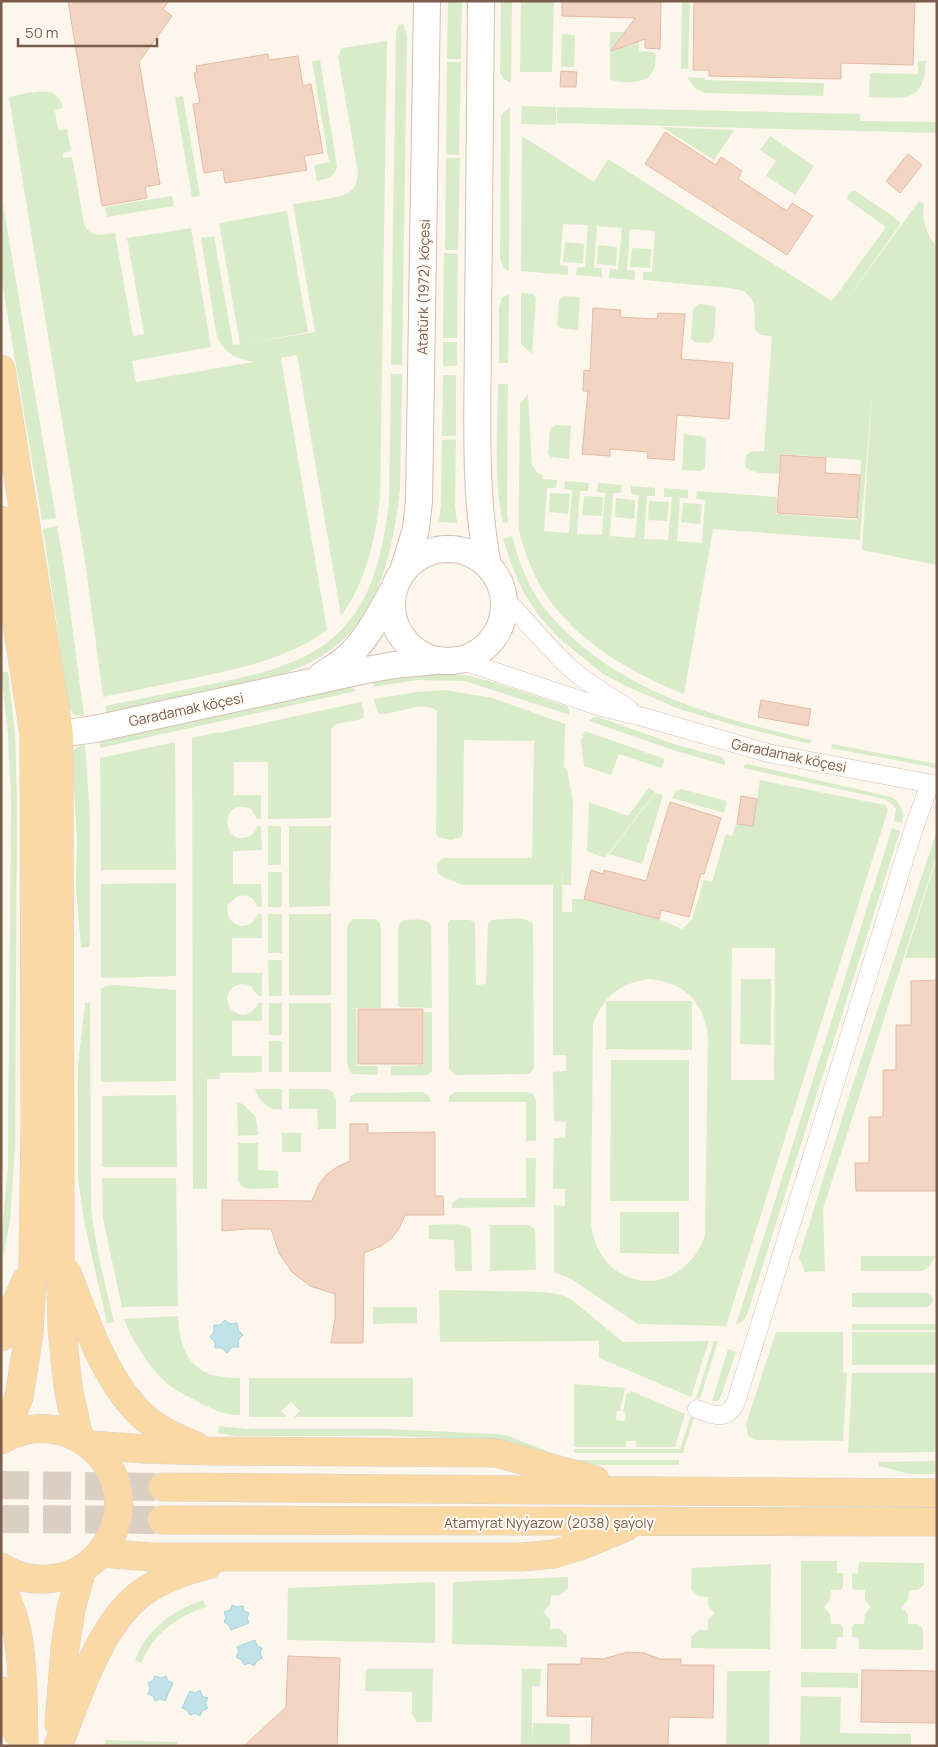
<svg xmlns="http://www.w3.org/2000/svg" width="938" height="1747" font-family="Manrope,sans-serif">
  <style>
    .green { fill: #d8ecc9; fill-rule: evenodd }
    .water { fill: #bfe3e8; stroke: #a5d3da }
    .building { fill: #f3d5c3; stroke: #e6bba3 }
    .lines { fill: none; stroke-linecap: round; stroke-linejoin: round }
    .primary-tunnel { stroke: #dcd0c4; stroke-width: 28; stroke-dasharray: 28 14; stroke-linecap: butt }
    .minor-casing { stroke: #d1beb0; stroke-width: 19 }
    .secondary-casing { stroke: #d6c0b0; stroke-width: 28 }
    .primary-casing { stroke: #dad1cd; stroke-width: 29 }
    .minor { stroke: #fff; stroke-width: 18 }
    .secondary { stroke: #fff; stroke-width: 26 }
    .primary { stroke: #fbd9a5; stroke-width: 28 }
    .labels { text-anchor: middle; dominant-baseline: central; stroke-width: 4; stroke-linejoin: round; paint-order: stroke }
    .street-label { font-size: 14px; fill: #7a5c4d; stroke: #fffaf3 }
  </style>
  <rect width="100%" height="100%" fill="#fdf6ec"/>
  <path class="green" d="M448 1H462L461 59H447Z
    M501 1H512L511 83 504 79 500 72Z
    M521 1H554L552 72H520Z
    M682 1H690L688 69H681Z
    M402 24 404 25 407 36 402 365H391L396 32 399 25Z
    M610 32H624L620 39 624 46C633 48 636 39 639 32V51L654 52 656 54 655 67 649 77C639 83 621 84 610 79Z
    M562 34 575 35 574 67H561Z
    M387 41 380 499C375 540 366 582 341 616L297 355 281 358 327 630C288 659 237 669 190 679 161 685 132 691 103 697L86 568 9 97C28 94 58 82 63 108L55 110 58 130 67 129 71 151 63 153V158L72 157 84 223C88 238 103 235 115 233L133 336 144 334 127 238 191 228 211 347 132 361 136 382 254 362C235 358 228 355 217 338L201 238 214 236 233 345 240 344 219 223 287 211 308 332 244 344 315 332 293 204C305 202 344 198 351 191 356 186 357 180 358 173L338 56 342 48Z
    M320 60 337 166C335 177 328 179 317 181L314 165 329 162 312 61Z
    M918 61H926C925 104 903 98 869 97L870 73 918 74Z
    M447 62H461L459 155 446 154Z
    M687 77 705 78V80L824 83 823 96 705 93 696 89Z
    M183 96 200 196 192 197 175 97Z
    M522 106 556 107V125L521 124Z
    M510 107 509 271 503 268 500 257 501 119 502 114Z
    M557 107 860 114V121L937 122V133L557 123Z
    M662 127 734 130 714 160Z
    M522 136 594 182 608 159 832 301 886 227 848 200 847 197 849 193 854 190 893 216V217L901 223 843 305 919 201 924 204C921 220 927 235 937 247V565L862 550 872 394 860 540 713 529 684 694C616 667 548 624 525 551 523 543 519 535 519 526 518 513 519 500 519 488 519 460 520 432 520 404L528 394 532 465 537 472 543 476V479L557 480 556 488H547L544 531 569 533 572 490 564 489 565 481 589 483 588 491H580L577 534 602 535 605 493 597 492 598 483 622 485 621 493H613L610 536 635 538 639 495 631 494V486L655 488V496H647L644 539 668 540 672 497H664V488L688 490V498H680L677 541 702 543 705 500 696 499 697 491 777 497 776 514 857 520 861 460 782 454 780 474C768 473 753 475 745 466L746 456 750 452 764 451 772 336 761 335 755 330 754 302 744 291 730 288 643 280V272H652L655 231 630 229 627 270 635 271 634 280 609 278 610 269H618L622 228 597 226 594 268H602V277L576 275 577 267H585L588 225 563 224 560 265 568 266V275L521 271Z
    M770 136 814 166 795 195 766 176 776 161 760 150Z
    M446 158H460L458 250H445Z
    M1 192 56 518 42 520 1 276Z
    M172 196 174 206 107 217 105 207Z
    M565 242 584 244 583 263 563 262Z
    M598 245 617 247 616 266 597 264Z
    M632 248 651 249 650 268 630 267Z
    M444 253 458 254 457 338H443Z
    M521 293 533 294 536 298 532 354 521 344Z
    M509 294 508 363H499V307L502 298Z
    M565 296 580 297 578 330 560 328 557 325 559 300Z
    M699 304 714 306 716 308 714 338 710 343 695 342 691 339 693 309Z
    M443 342H457V366H443Z
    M391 374H402L400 490C393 547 381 615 330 650 310 665 287 673 264 680L107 714 105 706C136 700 167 693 197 687 249 676 309 667 345 626 375 593 384 544 389 502Z
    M443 375H456V436H442Z
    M498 384H508L507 514 508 522 503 523C493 479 498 429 498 384Z
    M556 425 571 426 569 459 551 457 548 454 550 429Z
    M684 434 701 436 706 440 705 468 701 471 682 470Z
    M456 439 455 506 457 523 439 522 441 506 442 440Z
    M550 493 570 494 568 514 549 512Z
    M584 496 603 497 602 516 582 515Z
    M616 498 635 500 634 519 615 517Z
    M649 501 669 502 667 521 648 520Z
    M683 503 702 504 700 524 681 522Z
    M57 526 65 572 84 716 74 715 69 708 43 529Z
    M512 536C517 554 523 573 532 589 543 609 559 626 576 641 642 699 728 720 811 740L810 744 737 726 679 709 626 686 603 674 559 638 540 617 524 593 513 569 503 539Z
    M1 672H8L15 734 17 800 15 1146 10 1221 1 1267V1242L8 1167 11 800 8 734Z
    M433 673 466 675 496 683 568 707 570 715 465 681 418 680 373 687C372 684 375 682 377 680Z
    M345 687H352L356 691 100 748V741Z
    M445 690 493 698 565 724 564 768 567 769 573 802 571 885H563V863L562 912H572V899H583L659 919 682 929 692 920 704 880 712 882 726 834 732 836 736 824 753 826 760 780 885 805 888 810 726 1326 638 1324 573 1280 554 1272V1205L565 1206V1189H553L554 1138H565L566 1122 554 1121 553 1072 566 1071V1055H553V885H463L443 877 438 873 437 864 440 860 444 858H532L534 741 464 740 463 832 461 837 451 840 438 837 436 832 437 711C425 699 396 715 380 714L377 711 374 699 416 692ZM732 948H775L774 1080H731ZM650 979C685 983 704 1002 708 1037L705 1236C681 1302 598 1293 591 1223L593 1024C604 995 620 983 650 979Z
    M361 702 364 714 363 718C354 723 337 720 331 729V818L268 819V762H234V795H261V819H257L251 809C220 796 221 845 247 837 253 835 256 831 257 826H261L262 850 233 851V884H261L262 907H258C254 898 248 894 238 896L228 904C223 926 249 935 258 914H262V938H232V973H262V996H258L251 986C245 983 238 983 232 988 215 1006 247 1029 258 1003H262V1021H232V1056H262V1072L220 1073 219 733Z
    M598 717 677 745 722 757 725 761V765L676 751 589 721 592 718Z
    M585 731 665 759 661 768 619 754 611 775 584 766 581 740Z
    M219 732 220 1079H207V1189H193L192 738Z
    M175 742 176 870H101L100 758Z
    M85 744 90 817V947L81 948 76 887 77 839 72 756C73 749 78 745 85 744Z
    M832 744 937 764V768L831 748Z
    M748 764 891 797C901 803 905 812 902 823L894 821 896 809 892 804 884 799 743 768 745 765Z
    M649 788 655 792 605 858 587 851 589 802 628 816Z
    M681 789 727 801 724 813 672 798 676 791Z
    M655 793 663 795 642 864 609 854Z
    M268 826H281V865H268Z
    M289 826H331L330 906 289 907Z
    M892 828 900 831 747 1315 743 1321 736 1325Z
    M937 830V854L823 1209 825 1271 805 1272 799 1257 848 1099Z
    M937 857V958H905Z
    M268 872H282V907H268Z
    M176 883V976L106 978 101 976V884Z
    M268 914H282V953H268Z
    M289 914H331V995H289Z
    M353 919H376L380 923 381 928V1008H356L357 1066H378V1075L353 1074 350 1072 347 1063V928L349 923Z
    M405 920C415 920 426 917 431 926L432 1008 398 1007V930L399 924Z
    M450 920H470L475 923 476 985 486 984 488 924 492 920C503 920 525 915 533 924L534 1067 531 1072 529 1074 455 1075 449 1069 448 923Z
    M268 960H282V996H269Z
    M741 979H771V1045L740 1044Z
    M114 985 176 990V1081L101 1082V989L105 986Z
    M606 1001H692V1050L606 1049Z
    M85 1003H90L91 1204C94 1244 105 1283 114 1322L107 1323 84 1221 78 1178V1066Z
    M269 1003H282V1035H269Z
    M289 1003H331V1072H289Z
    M424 1012H432V1071L427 1075H391V1066L424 1065Z
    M269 1041H282V1072H269Z
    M611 1060H689V1201H610Z
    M255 1089H282V1109C279 1109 276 1110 273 1109 266 1107 256 1096 255 1089Z
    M289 1089H327L333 1092 336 1099V1129H318L317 1109H289Z
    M422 1092 428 1095 431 1102H349L351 1096 357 1093Z
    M456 1092H526L533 1094 536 1101V1141H526V1102H449V1096Z
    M176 1095 177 1167H102V1096Z
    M237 1102 243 1104 256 1117 258 1135 238 1136Z
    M282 1133H301V1152H282Z
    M238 1143H258V1170L278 1171V1188L248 1189 241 1186 238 1180Z
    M526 1158H536L535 1207 451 1208 453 1202 459 1198H526Z
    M102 1178H176L178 1306 122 1307 103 1219Z
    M620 1212H679V1254L620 1253Z
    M429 1225C441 1225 461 1222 471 1229L472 1271H455L454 1240 429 1239Z
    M490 1225H528L535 1229 536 1270 490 1271Z
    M861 1256H935L929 1267 922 1271H861Z
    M439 1290 545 1292 562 1295 572 1300 623 1342 709 1341 691 1397 599 1358V1342L600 1341 440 1342Z
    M852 1293H927C932 1295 933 1297 933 1302L927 1307H852Z
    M373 1307H417V1323L373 1324Z
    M178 1316C180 1359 196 1379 240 1378V1415C223 1415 215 1410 200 1403 192 1398 184 1395 176 1390 154 1376 133 1343 124 1319Z
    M852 1324H937V1330H852Z
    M776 1332H843V1372L847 1373 843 1441 757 1440 748 1436 746 1424Z
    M852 1332H937V1365H852Z
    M714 1341H718L700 1399 696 1398Z
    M728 1349 736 1352 721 1396 718 1401H712Z
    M852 1373H937V1452L848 1453Z
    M249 1378H413V1417H294L300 1411 291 1402 281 1411 287 1417H249Z
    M574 1384 625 1388 620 1411H617L616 1420 625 1421 626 1413 623 1412 627 1392 630 1393 631 1391 685 1414 675 1447H636V1441H626V1447H574Z
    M691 1415 694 1417 683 1453H574V1449H680Z
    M219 1426 248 1429H388L496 1434 506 1435 564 1458 576 1460H679V1465H576L472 1439 387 1436H236L218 1433Z
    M937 1461V1474H909L879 1466V1462Z
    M801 1561H837V1573H843V1587L840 1590H831L830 1600 824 1607 830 1614 831 1624H840L843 1627V1637H837L836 1649H801Z
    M859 1562 924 1563V1585L918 1590H909L908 1600 901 1607 908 1614V1624H918L923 1629V1650L858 1649 859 1638 852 1637V1627L854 1624H864L865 1614 871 1607 865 1600V1590H855L852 1588V1574L858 1573Z
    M771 1564 770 1649 691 1648V1637L698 1630H708V1620L715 1613 708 1606V1597L698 1596 691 1589 692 1568Z
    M568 1577V1588L560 1595H551L550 1605 543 1612 550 1619V1629H560L567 1636V1647L452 1644 453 1582Z
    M435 1582V1643L287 1640 288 1588Z
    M203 1600 206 1607C177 1616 153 1634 141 1663L135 1660C146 1630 173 1610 203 1600Z
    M366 1669H433L432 1722H417L412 1714V1692L365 1691Z
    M522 1669H541L540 1686H532V1746H521Z
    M727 1671H770L769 1746H726Z
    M801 1672 858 1673V1688L801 1687Z
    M801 1696 841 1697 840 1733 911 1734V1746H800Z
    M533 1723 570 1724V1746H532Z
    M106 1740 177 1742V1746H105Z"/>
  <path class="water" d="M225 1320 230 1324 237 1323 238 1330 243 1335 238 1340 239 1347H232L227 1353 222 1348H215V1342L210 1337 214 1332V1325H220Z
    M232 1605 237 1607 243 1606 244 1611 249 1613 247 1618 249 1623 231 1630 229 1625 224 1622 226 1617 224 1612 230 1610Z
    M255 1640 257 1646 262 1648 260 1653 262 1658 257 1661 254 1666 249 1663 244 1665 242 1660 236 1657 239 1652 237 1647Z
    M155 1676 161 1678 166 1676 168 1681 173 1683 165 1701 160 1699 155 1701 153 1696 148 1694 150 1688 148 1683 153 1681Z
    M200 1690 202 1696 208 1698 205 1703 208 1708 202 1711 200 1716 195 1713 190 1715 187 1710 182 1708 190 1691 195 1693Z"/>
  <path class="building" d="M68 1H169L163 9 172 16 139 62 160 184 145 187 147 198 102 206Z
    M562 1H661L660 49 645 48V39L611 51 635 18 562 16Z
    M694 1H915L913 65 841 63V79L709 76V70H693Z
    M268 54 269 60 298 56 303 86 311 84 323 153 304 156 307 170 225 183 223 170 204 173 193 104 200 103 194 73H197L196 66Z
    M561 71 577 72 576 87H560Z
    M665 132 716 165 721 157 742 171 738 179 787 211 792 203 813 216 787 255 645 164Z
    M908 154 922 165 900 193 886 181Z
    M593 308 621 310 620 317 657 319 658 313 685 314 681 359 733 363 729 419 677 415 674 460 647 458 648 452 610 449V456L582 454 588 391H583L584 370 590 371Z
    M781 455 826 458 825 473 860 475 857 518 777 513Z
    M761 700 811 709 808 726 758 717Z
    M741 796 757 799 753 826 737 824Z
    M670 802 721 818 704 874 701 873 689 917 661 910 659 919 584 899 591 870 603 874 604 870 646 881Z
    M937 980V1191H856L855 1163H869V1117H883V1070H896V1025H911V981Z
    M358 1009H423V1064H358Z
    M350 1124H368V1133L435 1132V1196H443L444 1215H405L400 1227 392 1238 381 1246 364 1253 363 1343H331L335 1318V1294L310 1286 292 1272 279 1253 271 1229H246L222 1231V1200L312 1201 318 1186 326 1175 337 1167 350 1161Z
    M627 1652 644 1653 660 1659H681V1665H714L713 1718 669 1717 668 1746H591L592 1717 547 1716 548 1664H581V1658L603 1659Z
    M288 1656 340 1658 337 1746H244L286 1707Z
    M862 1670 937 1671V1723L861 1722Z"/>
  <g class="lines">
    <path class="primary-tunnel" d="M1 1485 163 1487
      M1 1519 162 1520"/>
    <g class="minor-casing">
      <path id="minor" d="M503 596C525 620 546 645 569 667 587 683 609 696 629 709
        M460 660 601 707 643 717 768 753 937 785
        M697 1409C714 1415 726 1422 736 1402L913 831 930 783"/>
    </g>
    <g class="secondary-casing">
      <path id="secondary" d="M481 1C480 110 479 219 478 327 478 407 473 488 488 566
        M392 605a56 56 0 1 1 112 0a56 56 0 1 1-112 0Z
        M403 571 416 529 419 501 427 1
        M321 676C329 670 337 666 344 660 365 643 379 615 392 592
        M59 734 95 729 361 671 394 665 435 661"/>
    </g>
    <g class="primary-casing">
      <path id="primary" d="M1 369 59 734 60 1258 62 1326 65 1360 69 1393 79 1437
        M1 520 34 734 35 1125 33 1263 29 1333 19 1397 2 1439
        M67 1273C85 1318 101 1370 134 1407 150 1426 173 1437 196 1446
        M1 1337 26 1281
        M1 1440C71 1399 150 1476 106 1545 94 1563 77 1575 56 1578 37 1581 17 1578 1 1567
        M91 1445 145 1449 207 1451 496 1453 595 1480
        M163 1487 937 1493
        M162 1520 937 1522
        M101 1553 150 1557H522L554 1554 580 1546 626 1527
        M1 1585C8 1602 15 1619 18 1637 24 1673 23 1710 24 1746
        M1 1691 17 1732
        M59 1724 65 1648 71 1609 82 1569
        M58 1746C78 1697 97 1630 138 1596 158 1580 184 1571 208 1565"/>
    </g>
    <use href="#minor" class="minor"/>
    <use href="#secondary" class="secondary"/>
    <use href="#primary" class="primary"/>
  </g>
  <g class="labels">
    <g class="street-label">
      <text transform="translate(423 287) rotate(-89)">Atatürk (1972) köçesi</text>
      <text transform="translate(186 709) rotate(-12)">Garadamak köçesi</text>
      <text transform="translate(789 755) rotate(12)">Garadamak köçesi</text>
      <text x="549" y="1522">Atamyrat Nyýazow (2038) şaýoly</text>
    </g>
  </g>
  <rect width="938" height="1747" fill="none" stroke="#7a5c4d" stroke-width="5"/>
  <path d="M18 38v8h139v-8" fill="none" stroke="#7a5c4d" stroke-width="2.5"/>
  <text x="25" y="38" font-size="15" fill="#7a5c4d" stroke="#fffaf3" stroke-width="4" paint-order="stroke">50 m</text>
</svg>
